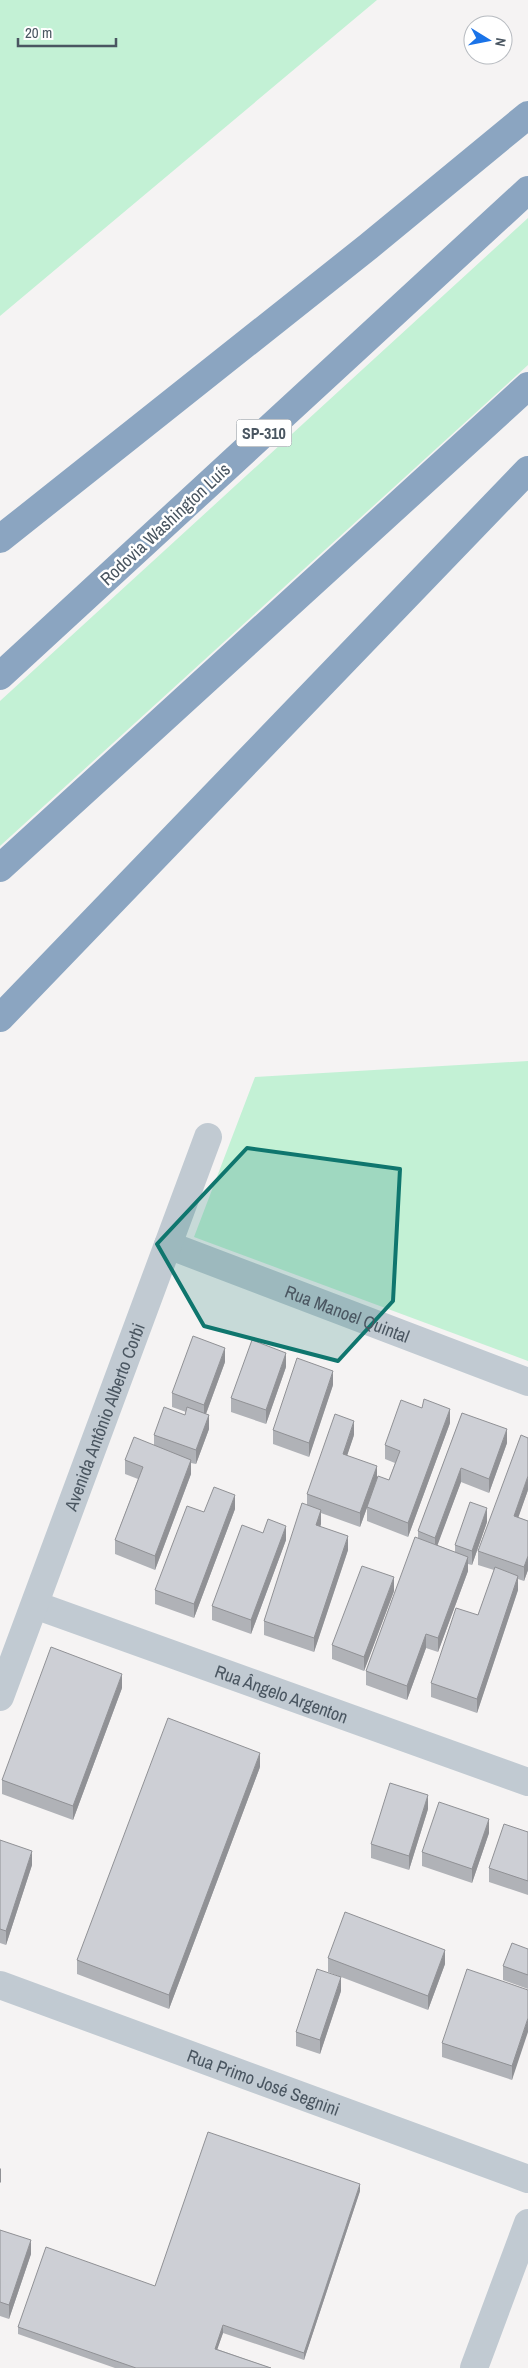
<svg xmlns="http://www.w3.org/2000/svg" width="528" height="2368" font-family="'Archivo Narrow',sans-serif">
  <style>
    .green { fill: #c3f1d5 }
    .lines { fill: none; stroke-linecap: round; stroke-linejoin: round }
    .minor { stroke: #c1cad2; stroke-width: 28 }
    .highway { stroke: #8ba5c1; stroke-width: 28 }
    .wall { fill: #b0b2b7 }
    .shaded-wall { fill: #909195 }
    .building { fill: #cdcfd5; stroke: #909195 }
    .marked { fill: #0f766e; fill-opacity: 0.2; stroke: #0f766e; stroke-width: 4; stroke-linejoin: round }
    .labels { text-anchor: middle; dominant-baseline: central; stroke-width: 5; stroke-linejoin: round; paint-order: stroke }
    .shield { fill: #fff; stroke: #808990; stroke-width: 1 }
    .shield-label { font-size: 16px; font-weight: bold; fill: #4a5661 }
    .street-label { font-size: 18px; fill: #4a5661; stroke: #fff }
  </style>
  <rect width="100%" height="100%" fill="#f5f3f3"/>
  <path class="green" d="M0 0H377L0 316Z
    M528 218V365L0 846V701Z
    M528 1061V1361L194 1237 255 1077Z"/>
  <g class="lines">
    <g class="minor">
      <path id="s1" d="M168 1245 528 1382"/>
      <path id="s2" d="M35 1605 528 1782"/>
      <path id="s3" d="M0 1697 208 1137"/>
      <path id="s4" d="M0 1985 528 2179"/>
      <path d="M474 2368 528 2223"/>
    </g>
    <path class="highway" d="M0 539 369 246 528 115
      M0 676 528 190
      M0 868 528 386
      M0 1018 528 470"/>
  </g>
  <path class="wall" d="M225 1362 206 1414 209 1429 196 1464 191 1463V1474L155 1570 115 1554V1540L138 1479 125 1474V1460L154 1445V1435L185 1415 186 1412 172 1407V1393Z
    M286 1367 266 1424 231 1412V1398Z
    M333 1385 309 1457 273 1444V1430Z
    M462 1413 507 1443 489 1493 461 1482 437 1545 455 1552V1545L487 1522 472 1565 468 1564V1571L438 1652 426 1648 407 1700 366 1685V1671L418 1538V1531Z
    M450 1423 408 1537 367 1521V1507L389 1480 395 1463 385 1459V1445Z
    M354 1435 347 1455 377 1480 360 1527 321 1513V1524L320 1527 348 1550 314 1652 264 1635V1621L307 1505V1494Z
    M528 1490 518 1517 528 1521V1570L524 1581 518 1579V1590L477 1713 431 1697V1683L478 1615 494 1570 478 1565V1551Z
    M235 1509 194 1618 155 1604V1590L204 1512Z
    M263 1533 286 1540 251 1634 212 1620V1606Z
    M394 1591 364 1671 332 1659V1645Z
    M122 1688 73 1820 2 1794V1780Z
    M260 1767 169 2009 77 1974V1960Z
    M428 1809 409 1870 371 1858V1844Z
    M528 1832V1895L489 1882V1868Z
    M489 1833 472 1883 422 1866V1852Z
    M0 1840 32 1865 6 1945 0 1943Z
    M528 1949V1989L503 1980V1966Z
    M328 1958 445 1964 428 2010 328 1972Z
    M528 1990 512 2080 442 2057V2043Z
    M341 1991 320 2054 296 2046V2032Z
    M360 2191 304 2360 223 2333 217 2349 271 2368H115L18 2334V2327L155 2286Z
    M0 2230 31 2254 9 2319 0 2316Z"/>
  <path class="shaded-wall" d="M225 1348V1362L204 1419V1405Z
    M286 1353V1367L266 1424V1410Z
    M333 1371V1385L309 1457V1443Z
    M450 1409V1423L408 1537V1523Z
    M209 1415V1429L196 1464V1450Z
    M354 1421V1435L343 1468V1454Z
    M507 1429V1443L489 1493V1479Z
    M191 1460V1474L155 1570V1556Z
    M377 1466V1480L360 1527V1513Z
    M461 1468V1482L435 1552V1538Z
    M528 1476V1490L514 1530V1516Z
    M235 1495V1509L194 1618V1604Z
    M487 1508V1522L472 1565V1551Z
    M321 1510V1524L316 1539V1525Z
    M286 1526V1540L251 1634V1620Z
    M348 1536V1550L314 1652V1638Z
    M528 1556V1570L524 1581V1567Z
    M468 1557V1571L438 1652V1638Z
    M518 1576V1590L477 1713V1699Z
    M394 1577V1591L364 1671V1657Z
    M426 1634V1648L407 1700V1686Z
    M122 1674V1688L73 1820V1806Z
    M260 1753V1767L169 2009V1995Z
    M428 1795V1809L409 1870V1856Z
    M489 1819V1833L472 1883V1869Z
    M32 1851V1865L6 1945V1931Z
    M445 1950V1964L428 2010V1996Z
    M341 1977V1991L320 2054V2040Z
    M528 2018V2032L512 2080V2066Z
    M1 2168V2182L0 2183V2169Z
    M360 2184V2191L304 2360V2353Z
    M31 2240V2254L9 2319V2305Z
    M223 2325V2333L215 2356V2349Z"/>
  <path class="building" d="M193 1336 225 1348 204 1405 172 1393Z
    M252 1340 286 1353 266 1410 231 1398Z
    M297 1358 333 1371 309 1443 273 1430Z
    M424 1399 450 1409 408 1523 367 1507 378 1476 389 1480 400 1451 385 1445 401 1400 422 1408Z
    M164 1407 185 1415 187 1407 209 1415 196 1450 154 1435Z
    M462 1413 507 1429 489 1479 461 1468 435 1538 418 1531Z
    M335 1414 354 1421 343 1454 377 1466 360 1513 307 1494Z
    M521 1435 528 1438V1476L514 1516 528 1521V1556L524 1567 478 1551Z
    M134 1437 191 1460 155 1556 115 1540 143 1467 125 1460Z
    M214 1487 235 1495 194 1604 155 1590 187 1506 204 1512Z
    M470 1502 487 1508 472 1551 455 1545Z
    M302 1503 321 1510 316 1525 348 1536 314 1638 264 1621Z
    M268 1519 286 1526 251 1620 212 1606 242 1525 263 1533Z
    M415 1537 468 1557 438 1638 426 1634 407 1686 366 1671Z
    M362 1566 394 1577 364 1657 332 1645Z
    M495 1567 518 1576 477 1699 431 1683 456 1608 478 1615Z
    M51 1647 122 1674 73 1806 2 1780Z
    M168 1718 260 1753 169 1995 77 1960Z
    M390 1783 428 1795 409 1856 371 1844Z
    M439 1802 489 1819 472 1869 422 1852Z
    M504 1824 528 1832V1881L489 1868Z
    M0 1840 32 1851 6 1931 0 1929Z
    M345 1912 445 1950 428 1996 328 1958Z
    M512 1943 528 1949V1975L503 1966Z
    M317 1969 341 1977 320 2040 296 2032Z
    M467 1969 528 1990V2018L512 2066 442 2043Z
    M208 2132 360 2184 304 2353 223 2325 215 2349 271 2368H136L18 2327 46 2247 155 2286Z
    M0 2230 31 2240 9 2305 0 2302Z"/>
  <path class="marked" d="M247 1148 400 1169 393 1301 338 1361 204 1326 157 1244Z"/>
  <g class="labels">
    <rect class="shield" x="236.5" y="419.5" width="55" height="27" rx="4"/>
    <g class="shield-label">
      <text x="264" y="433">SP-310</text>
    </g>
    <g class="street-label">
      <text transform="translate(165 524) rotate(-43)">Rodovia Washington Luís</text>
      <text stroke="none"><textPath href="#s1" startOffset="192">Rua Manoel Quintal</textPath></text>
      <text stroke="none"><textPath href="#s3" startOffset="299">Avenida Antônio Alberto Corbi</textPath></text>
      <text stroke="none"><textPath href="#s2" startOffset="262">Rua Ângelo Argenton</textPath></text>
      <text stroke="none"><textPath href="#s4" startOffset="281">Rua Primo José Segnini</textPath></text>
    </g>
  </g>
  <g transform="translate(488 40) rotate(100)"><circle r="24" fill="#ffffff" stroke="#b7bbc0"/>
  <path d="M0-4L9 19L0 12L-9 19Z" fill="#1a73e8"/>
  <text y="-8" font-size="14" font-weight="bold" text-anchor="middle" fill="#4a5661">N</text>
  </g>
  <path d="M18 38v8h98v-8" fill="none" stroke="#4a5661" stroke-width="2.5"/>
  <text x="25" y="38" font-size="15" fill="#4a5661" stroke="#ffffff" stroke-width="4" paint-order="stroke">20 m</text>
</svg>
